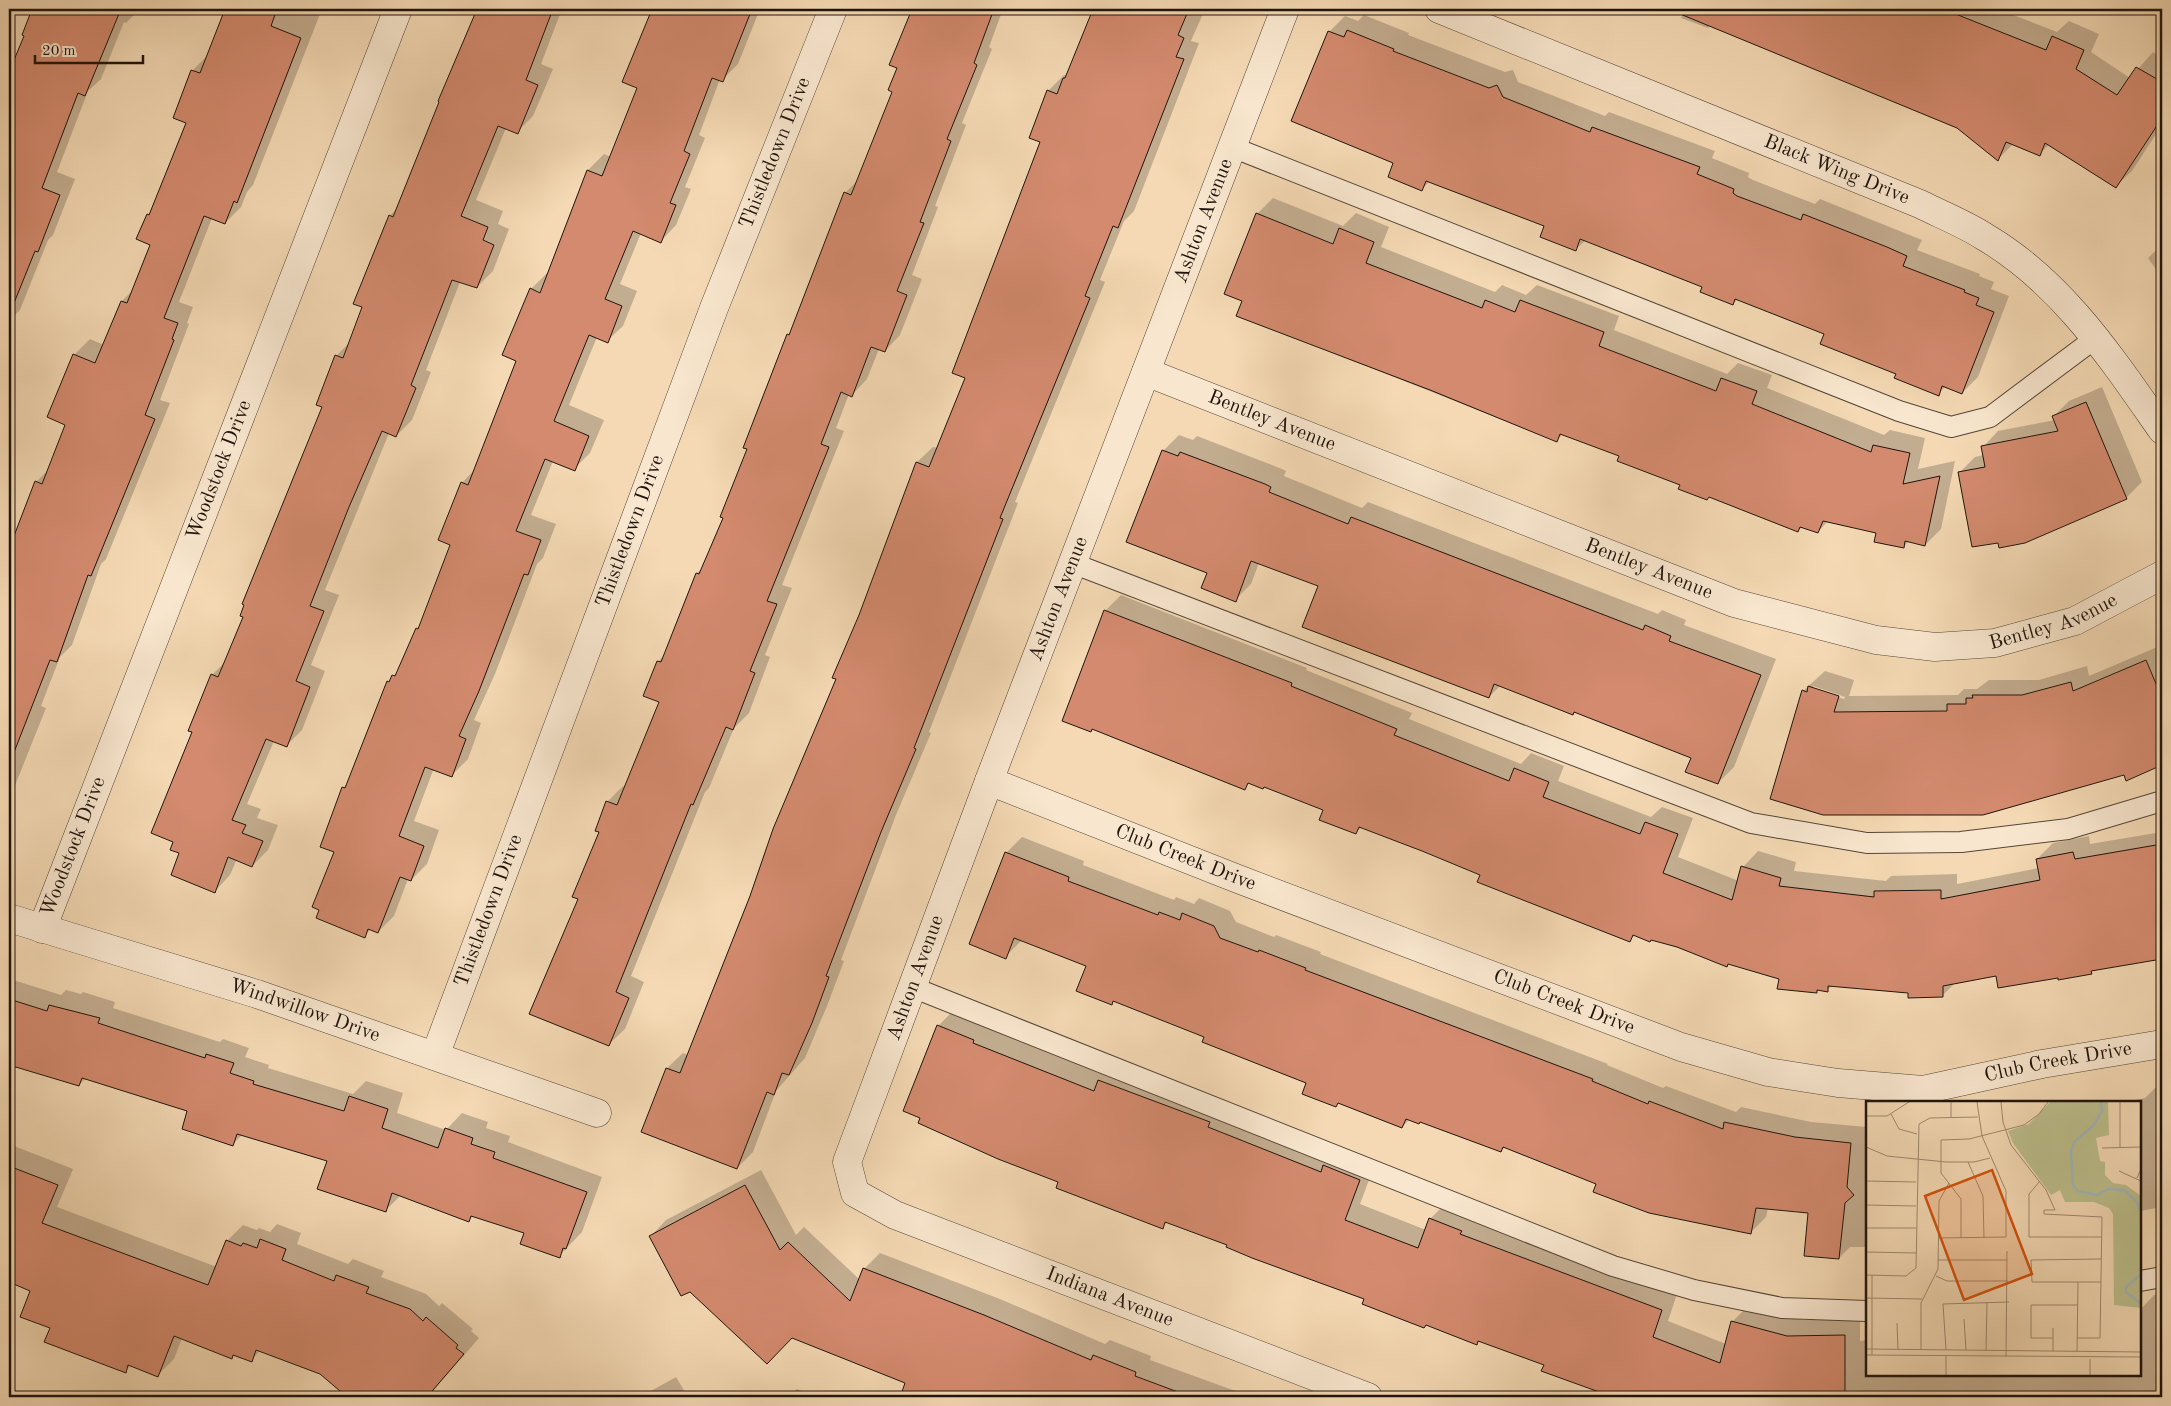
<svg xmlns="http://www.w3.org/2000/svg" width="2171" height="1406" font-family="'Old Standard TT',serif">
  <style>
    .shadow { fill: #0003; fill-rule: evenodd }
    .building { fill: #d38a6e; stroke: #1f140c }
    .lines { fill: none; stroke-linecap: round; stroke-linejoin: round }
    .lane-casing { stroke: #544536; stroke-width: 22 }
    .street-casing { stroke: #544536; stroke-width: 29 }
    .lane { stroke: #f8e6ce; stroke-width: 20 }
    .street { stroke: #f8e6ce; stroke-width: 28 }
    .labels { text-anchor: middle; dominant-baseline: central; stroke-width: 5; stroke-linejoin: round; paint-order: stroke }
    .street-label { font-size: 20px; fill: #1f140c; stroke: #f8e6ce }
    .inset-river { fill: none; stroke: #a1b7b9; stroke-width: 2.5 }
    .inset-road { fill: none; stroke: #9f8a71; stroke-width: 1 }
    .view { fill: #d4520c; fill-opacity: 0.15; stroke: #d4520c; stroke-width: 2.5 }
    .inset-edge { fill: none; stroke: #1f140c; stroke-width: 2.5 }
  </style>
  <rect width="100%" height="100%" fill="#f4d9b4"/>
  <filter id="stains"><feTurbulence type="fractalNoise" baseFrequency=".004" numOctaves="4"/><feColorMatrix values="0 0 0 0 .2 0 0 0 0 .09 0 0 0 0 .02 0 0 0 .5 -.17"/></filter>
  <radialGradient id="worn" r=".72"><stop offset=".6" stop-color="#630" stop-opacity="0"/><stop offset="1" stop-color="#630" stop-opacity=".3"/></radialGradient>
  <path class="shadow" d="M33 9H140L126 23 124 22 101 79 88 91 57 172 75 179 53 235 48 240 20 310 9 321V81L26 35 23 34Z
    M227 9H322L253 185 247 192 241 207 225 223 212 218 179 302 193 307 187 323 189 324 160 400 170 403 106 559 101 564 72 645 60 657 41 706 46 708 12 793 14 794 9 810V552L36 482 49 469 66 424 74 355 90 339 104 345 122 301 134 289 151 244 148 215 153 210 187 122 192 71 209 54Z
    M478 9H562L541 64 553 69 533 116 517 132 506 128 476 200 503 211 498 224 509 229 493 271 477 287 460 282 426 370 431 372 412 420 396 436 389 433 325 590 339 595 311 665 325 671 302 730 286 746 274 741 247 804 261 809 257 818 278 825 268 850 252 866 237 859 230 875 215 891 181 853 175 841 193 731 212 675 226 661 245 616 324 407 336 356 351 341 364 307 390 216 398 207Z
    M662 9H760L738 64 722 80 720 79 699 135 705 138 685 187 691 189 676 225 661 241 641 233 620 284 637 291 623 326 607 341 597 337 569 405 604 420 590 453 574 469 553 461 531 515 556 524 543 558 537 564 495 674 474 720 481 723 468 759 452 775 434 768 414 821 439 830 427 864 411 880 408 879 394 916 378 932 371 929 364 936 336 852 343 788 348 783 388 682 399 670 417 629 421 624 451 544 462 483 475 469 518 360 531 289 547 273 549 274 588 170 604 154 611 157 639 88Z
    M919 9H1003L989 47 992 49 962 123 966 125 935 206 938 207 912 275 922 279 900 335 885 351 879 349 867 379 852 395 849 394 836 428 844 431 782 585 792 588 765 655 770 657 749 713 734 728 709 788 705 792 631 976 644 982 625 1029 609 1044 580 899 607 802 623 786 626 787 661 701 658 662 665 654 697 573 703 567 725 517 788 335 792 330 845 193 859 179 894 91Z
    M1095 9H1205L1191 41 1199 43 1134 211 1124 221 1100 280 1105 282 1015 502 1018 503 929 732 931 733 896 815 841 960 844 961 827 1006 805 1058 776 1091 753 1152 737 1168 667 1068 683 1053 688 1055 838 679 917 462 933 447 938 448 966 377 1042 141 1048 91 1064 75H1068Z
    M1685 9H1998L2057 32 2069 21 2099 34 2091 52 2130 78 2153 52 2162 57V125L2132 171 2116 186 2050 144 2039 154 2013 144 1998 159 1957 127 1710 26 1708 28 1681 18Z
    M1364 15 1409 33 1408 35 1505 72 1513 70 1518 82 1605 116 1609 112 1715 151 1712 158 1749 173 1748 177 1753 180 1815 204 1820 199 1922 240 1917 250 1980 274 1979 276 1994 282 1991 289 2009 296 1978 377 1962 393 1946 386 1938 394 1826 334 1738 299 1733 304 1703 286 1586 240 1575 250 1546 226 1430 181 1422 189 1395 163 1329 32 1345 16 1358 21Z
    M1273 198 1343 226 1356 213 1389 227 1381 247 1495 292 1502 285 1526 295 1537 285 1619 316 1614 330 1727 374 1738 363 1772 375 1767 388 1884 435 1890 430 1925 438 1918 469 1955 461 1941 529 1925 545 1909 541 1903 547 1877 532 1828 521 1818 532 1803 526 1798 531 1681 484 1620 456 1563 434 1556 441 1237 315 1243 300 1257 214Z
    M2162 244V278L2148 258Z
    M2102 387 2142 482 2126 498 1999 541 1959 473 1975 457 1984 455 1983 447 1998 431 2055 420 2053 417 2069 401Z
    M1179 435 1193 440 1197 436 1282 469 1286 471 1284 476 1362 508 1368 502 1658 614 1662 610 1686 620 1684 625 1776 659 1734 767 1718 783 1692 757 1575 711 1573 713 1501 685 1489 697 1320 585 1259 563 1251 584 1235 600 1208 573 1163 451Z
    M1121 595 1307 668 1306 670 1412 713 1409 719 1521 764 1531 753 1564 766 1558 781 1651 817 1662 807 1693 818 1678 857 1739 881 1743 867 1758 851 1796 862 1794 871 1886 881 1891 876 1957 874V884L2039 868 2037 859 2053 843 2089 836 2090 844 2162 832V958L2111 966 1997 974 1956 982 1943 995 1832 985 1828 990 1819 989 1816 992 1780 978 1730 963 1727 965 1652 939 1635 935 1630 940 1481 874 1362 827 1355 833 1325 809 1265 786 1250 782 1244 788 1094 728 1091 731 1105 611Z
    M2162 645V764L2127 779 2124 773 1982 814 1803 691 1825 671 1854 680 1849 696 1958 695 1964 689H1977L1989 680H2039L2087 666 2089 676ZM1813 686 1845 697 1844 699 1813 689Z
    M1022 837 1084 861 1083 865 1174 900 1176 897 1194 904 1199 898 1230 911 1236 922 1274 937 1276 935 1321 952 1320 954 1608 1064 1607 1065 1663 1088 1666 1086 1736 1112 1741 1107 1811 1122 1867 1127V1247H1850L1839 1258 1810 1212 1768 1208 1766 1217 1750 1233 1597 1183 1505 1147 1501 1151 1421 1120 1410 1119 1402 1127 1339 1102 1336 1105 1308 1082 1205 1036 1115 1000 1111 1003 1087 965 1022 940 1005 957 1006 853Z
    M9 974 11 975 10 979 61 995 66 990 81 994 83 992 115 1002 113 1008 220 1042 223 1039 249 1048 245 1057 269 1065 268 1068 353 1094 366 1081 403 1093 397 1113 446 1130 462 1113 488 1122 486 1128 510 1136 508 1142 602 1177 582 1232 559 1256 525 1233 473 1216 468 1221 401 1195 385 1211 328 1160 243 1134 233 1144 189 1110 86 1078 79 1085 9 1063Z
    M954 1010 1375 1164 1360 1204 1426 1230 1430 1219 1446 1203 1677 1294 1668 1321 1726 1344 1732 1322 1748 1306 1803 1320H1860V1341L1867 1340V1375H2140V1310L2154 1295 2162 1294V1397H1615L1543 1371 1545 1365 1479 1341 1477 1343 1168 1222 1162 1227 1060 1182 938 1026Z
    M2162 1086V1207L2140 1211V1102H2125L2145 1098 2155 1088Z
    M9 1144 73 1169 57 1207 217 1267 227 1241 243 1225 257 1230 259 1228 270 1232 277 1224 301 1233 297 1244 348 1264 353 1259 384 1271 381 1277 426 1294 439 1306 442 1303 473 1329 471 1331 479 1338 428 1397H349L321 1373 261 1350 251 1360 235 1354 231 1358 182 1338 174 1359 158 1375 132 1365 125 1371 51 1327 32 1290 9 1281Z
    M761 1170 796 1235 804 1227 860 1280 864 1269 880 1253 1000 1299 1105 1344 1110 1340 1151 1356 1150 1360 1252 1397H913L903 1393 907 1383 792 1337 651 1236 666 1220Z
    M676 1377 688 1397H640Z
    M797 1389 818 1397H788Z"/>
  <path class="building" d="M32 9H121L85 96 78 93 42 188 60 195 38 252 35 251 10 313 9 72 24 36 22 35Z
    M225 9H277L271 26 301 38 237 203 234 201 225 224 204 216 164 318 178 323 172 339 174 340 145 415 155 419 91 576 88 575 57 662 50 660 11 760H9V549L35 481 42 484 65 425 47 417 73 354 95 363 121 301 127 303 150 245 136 239 147 214 149 215 186 123 173 118 191 70 200 73Z
    M477 9H553L526 80 538 85 518 134 498 126 461 216 488 227 483 240 494 245 477 288 452 280 411 385 416 388 396 437 382 431 349 507 310 606 324 611 296 681 310 687 287 747 266 739 232 820 246 825 242 833 263 841 252 867 228 857 215 893 171 875 179 853 170 850 173 842 151 833 192 732 188 731 211 674 218 677 243 617 240 616 244 605 242 604 322 407 316 405 335 355 343 358 362 307 353 304 389 215 393 217 439 102 438 101Z
    M652 9H752L723 82 712 78 684 151 690 154 670 203 676 205 661 243 633 231 605 299 622 306 608 343 589 335 554 421 589 436 575 471 545 459 516 531 541 540 528 575 524 574 479 691 459 736 466 739 452 777 425 767 399 836 424 846 411 881 400 877 378 933 368 929 365 938 316 918 319 910 312 907 334 852 320 847 342 787 345 788 387 681 389 682 392 675 395 676 416 628 418 629 450 545 438 540 461 482 468 485 516 361 502 355 530 288 540 293 587 170 602 176 637 88 622 82Z
    M912 9H994L974 63 977 65 947 139 951 141 920 222 924 223 897 291 907 295 885 352 871 347 852 397 841 392 821 444 829 447 767 601 777 604 750 671 755 673 733 730 726 727 693 805 691 804 616 992 629 998 609 1046 529 1014 578 899 572 897 599 832 595 831 606 801 617 805 659 702 643 696 657 661 661 662 696 573 699 574 723 518 720 517 747 449 743 448 787 334 789 335 844 192 851 195 892 92 888 90 897 68 889 65Z
    M1093 9H1189L1178 35 1184 38 1176 57 1184 59 1118 228 1113 226 1085 296 1090 298 1000 518 1003 519 914 748 916 749 881 832 826 976 829 977 812 1023 789 1075 782 1073 774 1095 767 1092 737 1169 641 1132 666 1068 680 1073 750 896 773 829 836 679 832 678 859 615 916 462 929 467 965 378 952 373 1040 142 1029 138 1047 90 1057 94 1063 78H1065Z
    M1668 9H1943L2046 50 2052 36 2084 50 2076 69 2117 95 2136 67 2162 82V118L2116 188 2045 143 2040 156 2006 142 1998 161 1957 128Z
    M1347 30 1394 49 1393 51 1489 88 1497 85 1503 97 1590 132 1592 127 1700 167 1697 174 1734 189 1733 193 1737 196 1801 220 1803 214 1887 247 1907 256 1903 266 1965 290 1964 292 1979 298 1976 305 1994 312 1962 394 1942 386 1939 396 1894 378 1896 374 1820 344 1824 334 1735 299 1733 305 1700 292 1702 287 1580 239 1576 251 1540 237 1544 226 1426 181 1422 191 1388 177 1393 163 1291 121 1328 31 1344 37Z
    M1256 213 1333 244 1339 228 1374 242 1366 263 1482 308 1485 300 1515 312 1520 300 1604 332 1599 346 1716 391 1721 378 1757 391 1752 404 1871 452 1873 445 1910 453 1903 484 1940 476 1925 546 1905 541 1904 548 1874 542 1876 533 1823 521 1818 533 1800 527 1798 532 1709 497 1707 500 1678 489 1680 485 1617 461 1619 456 1560 434 1557 442 1430 390 1236 316 1242 301 1224 294Z
    M2086 402 2127 499 2025 543 1999 548 1998 543 1972 547 1958 472 1985 467 1981 446 2058 431 2052 416Z
    M1162 450 1178 456 1180 452 1265 484 1271 487 1269 492 1348 524 1351 517 1643 630 1645 625 1671 636 1669 641 1761 675 1718 784 1685 772 1691 758 1574 712 1573 715 1494 684 1489 698 1302 627 1318 586 1251 561 1236 602 1201 588 1207 573 1126 542Z
    M1104 610 1292 683 1291 686 1397 729 1394 735 1509 781 1514 768 1549 782 1543 797 1640 834 1645 822 1678 834 1663 873 1732 900 1741 866 1781 878 1779 886 1874 897V891L1941 890V899L2040 880 2036 859 2073 852 2075 859 2162 844V959L2091 971 2092 974 2058 980V978L1998 988 1996 976 1943 986V997L1908 998V993L1828 986V992L1817 990V993L1777 989 1779 979 1728 964 1727 967 1677 947 1651 940 1650 942 1633 935 1630 942 1477 882 1480 875 1422 851 1359 827 1356 834 1319 820 1323 810 1264 787 1263 789 1248 783 1245 790 1092 729 1091 732 1062 721Z
    M2146 660 2162 698V765L2126 781 2124 775 1983 815H1823L1770 799 1802 690 1807 692 1808 686 1839 696 1834 712 1947 711V704H1966V698H1973L1972 695H2022L2071 682 2073 691Z
    M1005 852 1069 877 1068 881 1158 915 1159 912 1180 920 1182 913 1214 926 1220 938 1258 952 1259 950 1306 968 1305 970 1593 1079 1592 1081 1648 1104 1649 1101 1723 1129 1724 1122 1795 1137 1851 1143 1847 1187 1854 1195 1845 1203 1839 1259 1804 1256 1808 1213 1756 1208 1751 1234 1649 1213 1593 1192 1596 1184 1503 1147 1501 1152 1420 1122 1419 1124 1406 1119 1402 1128 1338 1103 1336 1107 1302 1094 1306 1083 1202 1042 1204 1037 1113 1001 1112 1005 1076 991 1086 966 1014 938 1006 959 969 944Z
    M9 999 47 1011 49 1005 100 1018 98 1023 205 1058 206 1054 234 1063 230 1073 254 1081 253 1084 344 1111 349 1096 388 1109 382 1128 438 1148 445 1128 473 1138 471 1144 495 1152 493 1158 587 1192 566 1249 563 1248 560 1258 520 1244 524 1233 471 1216 469 1222 392 1193 386 1212 317 1189 327 1161 237 1134 233 1146 182 1129 187 1111 82 1078 79 1086 9 1065Z
    M937 1025 974 1040 973 1043 1094 1091 1098 1080 1210 1122 1208 1127 1321 1172 1323 1165 1360 1180 1345 1220 1418 1248 1429 1218 1462 1231 1460 1234 1662 1310 1653 1337 1720 1363 1731 1321 1787 1336 1845 1335V1397H1613L1541 1371 1544 1365 1478 1341 1477 1345 1426 1325 1424 1328 1362 1304 1364 1299 1252 1258 1226 1247 1227 1245 1165 1222 1163 1229 1056 1188 1058 1182 998 1159 918 1123 920 1118 903 1111Z
    M9 1166 58 1185 42 1223 208 1285 226 1240 241 1246 243 1243 257 1248 260 1239 286 1249 282 1260 334 1281 336 1275 369 1287 366 1293 410 1309 423 1321 426 1317 458 1345 456 1348 464 1354 427 1397H347L320 1374 256 1350 252 1362 233 1355 232 1359 174 1336 158 1377 128 1365 126 1373 44 1342 50 1328 20 1317 30 1291 9 1282Z
    M745 1185 780 1250 788 1242 850 1301 863 1268 984 1315 1091 1360 1093 1355 1136 1372 1135 1376 1186 1395 1185 1397H900L905 1383 792 1338 767 1364 690 1292 681 1296 649 1236Z"/>
  <g class="lines">
    <g class="lane-casing">
      <path id="lane" d="M1232 147 1899 411 1951 427 1990 417 2097 337
        M1072 563 1751 823 1867 843 1961 842 2068 829 2162 801
        M912 987 1613 1266 1694 1290 1782 1308 1867 1311
        M2140 1281 2162 1277"/>
    </g>
    <g class="street-casing">
      <g id="street">
        <path id="s1" d="M1285 9 989 781 847 1162 855 1193 895 1215 1368 1397"/>
        <path id="s2" d="M1439 9 1920 204C1942 215 1965 224 1985 237 2063 283 2112 359 2162 430"/>
        <path id="s3" d="M1146 372 1734 603 1876 640 1935 647 1995 643 2075 621 2162 575"/>
        <path id="s4" d="M989 781 1238 879 1681 1047 1768 1072 1838 1083 1923 1090 2042 1064 2162 1044"/>
        <path id="s5" d="M9 918 257 994 597 1113"/>
        <path id="s6" d="M42 929 398 9"/>
        <path id="s7" d="M435 1056 714 308 833 9"/>
      </g>
    </g>
    <use href="#lane" class="lane"/>
    <use href="#street" class="street"/>
  </g>
  <g class="labels">
    <g class="street-label">
      <text stroke="none"><textPath href="#s7" startOffset="965">Thistledown Drive</textPath></text>
      <text stroke="none"><textPath href="#s2" startOffset="429">Black Wing Drive</textPath></text>
      <text transform="translate(1204 221) rotate(-69)">Ashton Avenue</text>
      <text stroke="none"><textPath href="#s3" startOffset="135">Bentley Avenue</textPath></text>
      <text stroke="none"><textPath href="#s6" startOffset="492">Woodstock Drive</textPath></text>
      <text stroke="none"><textPath href="#s7" startOffset="560">Thistledown Drive</textPath></text>
      <text stroke="none"><textPath href="#s3" startOffset="540">Bentley Avenue</textPath></text>
      <text transform="translate(1059 599) rotate(-69)">Ashton Avenue</text>
      <text stroke="none"><textPath href="#s3" startOffset="960">Bentley Avenue</textPath></text>
      <text stroke="none"><textPath href="#s6" startOffset="88">Woodstock Drive</textPath></text>
      <text stroke="none"><textPath href="#s4" startOffset="211">Club Creek Drive</textPath></text>
      <text stroke="none"><textPath href="#s7" startOffset="155">Thistledown Drive</textPath></text>
      <text transform="translate(916 978) rotate(-70)">Ashton Avenue</text>
      <text stroke="none"><textPath href="#s4" startOffset="616">Club Creek Drive</textPath></text>
      <text stroke="none"><textPath href="#s5" startOffset="310">Windwillow Drive</textPath></text>
      <text stroke="none"><textPath href="#s4" startOffset="1126">Club Creek Drive</textPath></text>
      <text stroke="none"><textPath href="#s1" startOffset="1541">Indiana Avenue</textPath></text>
    </g>
  </g>
  <g transform="translate(1866 1101)">
    <rect width="275" height="275" fill="#f4d9b4"/>
    <path d="M184 1H242L243 34 230 37 234 60 239 61V74L247 82 260 84 275 95V207L248 204 247 113 243 107 228 101H199L194 89 185 94 147 42 142 30 163 23Z" fill="#bcbf8c"/>
    <path d="M267 189 275 191V207L262 198Z" fill="#bcbf8c"/>
    <path class="inset-river" d="M235 1 236 10 227 25 208 41 205 51 207 84 212 90 231 94 243 88 258 89 271 101 275 112M275 173 260 186V191L275 203"/>
    <path class="inset-road" d="M135 1 137 21 145 44 180 89 189 109M25 13 33 28 51 33M0 15H21L43 1M85 17V1M0 46 21 55 80 61H108L124 57M254 46V1M236 47 275 46M102 61 117 95 118 137M253 70 275 80M271 77 275 68V30M0 80 50 81M174 80 163 93V136H236M0 104 50 105M189 109H178V113L236 116 234 237H211M0 127H50M72 137 140 136V90L116 35 111 1M95 137V98L75 72V39L103 38 158 24 173 13 182 1M0 151 51 152M72 159H141M0 174 40 175 50 167 53 23 64 17 112 16M70 175 81 180H142M235 181H166L165 159 235 158M0 197 56 198M98 218 100 249M31 222 32 249M187 237H165V204H212M0 248 275 251M55 249V202L72 168 73 100 83 82M80 249 77 203 143 201M120 250 121 201M187 250V227M211 250 212 181M0 254 275 256M6 254V174M80 255V274M140 256 141 150M224 274V258"/>
    <path class="view" d="M126 69 166 173 98 199 59 95Z"/>
    <rect width="275" height="275" class="inset-edge"/>
  </g>
  <rect width="2171" height="1406" fill="none" stroke="#f4d9b4" stroke-width="30"/>
  <rect x="10" y="10" width="2151" height="1386" fill="none" stroke="#1f140c" stroke-width="2.5"/>
  <rect x="15" y="15" width="2141" height="1376" fill="none" stroke="#1f140c"/>
  <path d="M35 55v8h108v-8" fill="none" stroke="#1f140c" stroke-width="2.5"/>
  <text x="42" y="55" font-size="15" fill="#1f140c" stroke="#f8e6ce" stroke-width="4" paint-order="stroke">20 m</text>
  <rect width="100%" height="100%" filter="url(#stains)"/>
  <rect width="100%" height="100%" fill="url(#worn)"/>
</svg>
